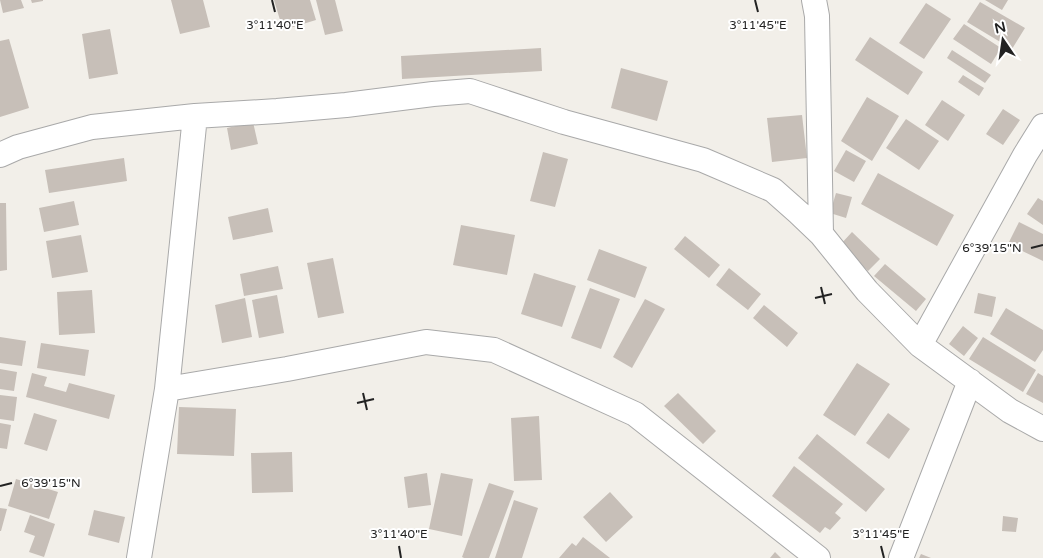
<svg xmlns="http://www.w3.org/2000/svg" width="1043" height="558" font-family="'Varela Round',sans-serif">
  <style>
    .building { fill: #c7bfb8 }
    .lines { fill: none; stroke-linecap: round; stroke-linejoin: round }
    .minor-casing { stroke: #a9a9a9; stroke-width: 26 }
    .minor { stroke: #fff; stroke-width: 24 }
    .ticks { fill: none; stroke: #222; stroke-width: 2 }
    .ticks-label { font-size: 12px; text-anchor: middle; fill: #222; stroke: #fff; stroke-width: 4; stroke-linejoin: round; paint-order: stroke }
  </style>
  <rect width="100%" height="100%" fill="#f2efe9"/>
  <path class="building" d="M0 0H21L24 8 3 13Z
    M31 0H43V1L32 3Z
    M171 0H203L210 27 180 34Z
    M274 0H310L316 20 283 30Z
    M316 0H335L343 31 325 35Z
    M985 0H1008L1002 10Z
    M980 2 1025 28 1012 49 967 22Z
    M926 3 951 19 924 59 899 43Z
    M964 24 1001 48 991 64 953 39Z
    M110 29 118 74 89 79 82 34Z
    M870 37 923 72 908 95 855 60Z
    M9 39 29 108 0 117V41Z
    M541 48 542 71 402 79 401 56Z
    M952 50 991 75 985 83 947 58Z
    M621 68 668 81 657 121 611 108Z
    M963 75 984 88 979 96 958 82Z
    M867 97 899 116 872 161 841 141Z
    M942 100 965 115 948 141 925 125Z
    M1003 109 1020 120 1003 145 986 134Z
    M802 115 807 158 772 162 767 118Z
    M906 119 939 141 919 170 886 148Z
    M253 122 258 144 231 150 227 128Z
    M846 150 866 161 854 182 834 171Z
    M543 152 568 159 555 207 530 201Z
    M124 158 127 181 49 193 45 170Z
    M878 173 954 215 937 246 861 204Z
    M836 193 852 197 846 218 830 213Z
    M1038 198 1043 201V225L1027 214Z
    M74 201 79 225 44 232 39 208Z
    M0 203H6L7 270 0 271Z
    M268 208 273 232 233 240 228 217Z
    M1019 222 1043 234V261L1008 244Z
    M461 225 515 235 507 275 453 265Z
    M852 232 880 259 868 271 840 245Z
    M81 235 88 272 52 278 46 241Z
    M685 236 720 265 709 278 674 249Z
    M599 249 647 267 635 298 587 280Z
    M333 258 344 313 318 318 307 263Z
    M885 264 926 299 916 311 874 276Z
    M278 266 283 289 244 296 240 274Z
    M729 268 761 294 748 310 716 285Z
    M534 273 576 286 562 327 521 314Z
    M590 288 620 299 601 349 571 338Z
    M92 290 95 333 59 335 57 292Z
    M978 293 996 297 992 317 974 313Z
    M277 295 284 333 259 338 252 300Z
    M245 298 252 337 222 343 215 305Z
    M645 299 665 309 632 368 613 357Z
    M764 305 798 333 787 347 753 318Z
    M1006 308 1043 330V350L1035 362 990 334Z
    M963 326 978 338 964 356 949 344Z
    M0 337 26 341 22 366 0 363Z
    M983 337 1036 370 1023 392 969 359Z
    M41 343 89 350 85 376 37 368Z
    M857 363 890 384 855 436 823 415Z
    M0 369 17 372 14 391 0 389Z
    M32 373 47 377 44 386 66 392 69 383 115 395 109 419 26 397Z
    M1038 373 1043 376V403L1026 394Z
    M678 393 716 431 703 444 664 406Z
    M0 395 17 397 14 421 0 419Z
    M179 407 236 409 234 456 177 454Z
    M34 413 57 420 47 451 24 444Z
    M888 413 910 429 889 459 866 443Z
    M539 416 542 480 514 481 511 418Z
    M0 423 11 425 7 449 0 448Z
    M817 434 885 489 866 512 798 458Z
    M292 452 293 492 252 493 251 453Z
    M794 466 843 504 835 513 841 518 830 530 825 527 820 533 772 496Z
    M427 473 431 505 408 508 404 477Z
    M441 473 473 479 462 536 429 529Z
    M16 479 58 492 49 519 8 506Z
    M489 483 514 491 489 558H464L462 557Z
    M610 492 633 517 606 542 583 517Z
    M514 500 538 508 522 558H495Z
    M0 508 7 509 1 531H0Z
    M94 510 125 517 119 543 88 535Z
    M30 515 55 524 44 557 29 552 35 536 24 532Z
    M1003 516 1018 518 1016 532 1002 531Z
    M583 537 610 558H559L572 543 576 546Z
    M775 552 781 558H770Z
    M921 554 931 558H919Z"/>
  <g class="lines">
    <g class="minor-casing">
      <path id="minor" d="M814 0 817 16 821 234
        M0 155 18 147 92 127 195 116 277 111 346 105 433 94 470 91 564 122 703 160 773 190 799 213 821 234 867 291 920 345 1010 411 1043 429
        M920 345 1025 155 1043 126
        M167 389 287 369 426 342 494 350 635 414 818 558
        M139 558 167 389 195 116
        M901 558 970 381"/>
    </g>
    <use href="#minor" class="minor"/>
  </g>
  <path class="ticks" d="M272 0 275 12M755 0 758 12M1031 248 1043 245M821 287 825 304M815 298 832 294M363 393 367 410M357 403 374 399M0 486 12 483M399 546 401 558M881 546 884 558"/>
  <g class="ticks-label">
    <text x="275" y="29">3°11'40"E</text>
    <text x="758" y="29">3°11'45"E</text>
    <text x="992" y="252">6°39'15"N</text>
    <text x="51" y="487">6°39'15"N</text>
    <text x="399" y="538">3°11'40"E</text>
    <text x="881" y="538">3°11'45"E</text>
  </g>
  <g transform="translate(1003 40) rotate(347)" stroke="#ffffff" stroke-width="4" paint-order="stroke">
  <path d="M0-4L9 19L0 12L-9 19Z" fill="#222222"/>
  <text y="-8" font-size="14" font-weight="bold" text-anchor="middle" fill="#222222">N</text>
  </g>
</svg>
